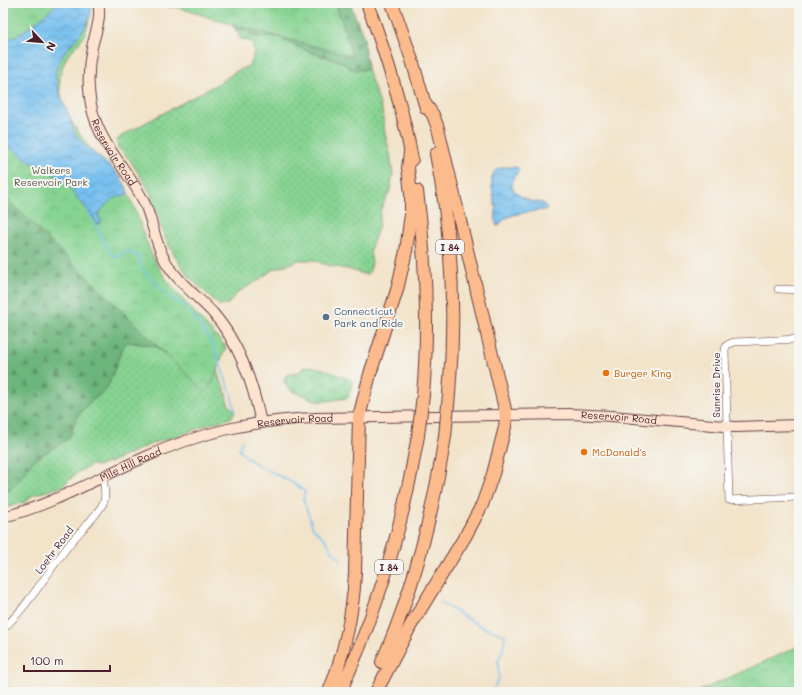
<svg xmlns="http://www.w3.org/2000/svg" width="802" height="695" font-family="Mali,sans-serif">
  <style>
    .grass { fill: url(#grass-dots); stroke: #68795e }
    .forest { fill: url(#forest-firs); stroke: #5b6a54 }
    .wetland { fill: url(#wetland-marsh); stroke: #68795e }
    .park { fill: url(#park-crowns); stroke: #68795e }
    .water { fill: url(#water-waves); stroke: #60708d }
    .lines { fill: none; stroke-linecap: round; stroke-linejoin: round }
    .stream { stroke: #77c0ef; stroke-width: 1.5 }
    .street-casing { stroke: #633c43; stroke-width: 8 }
    .secondary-casing { stroke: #633c43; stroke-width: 12 }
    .highway-casing { stroke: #633c43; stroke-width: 14 }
    .street { stroke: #fff; stroke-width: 7 }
    .secondary { stroke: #fde4d1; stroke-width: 10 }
    .highway { stroke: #fbbb8c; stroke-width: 12 }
    .highway-bridge-casing { stroke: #633c43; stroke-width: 14; stroke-linecap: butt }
    .highway-bridge { stroke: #fbbb8c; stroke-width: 12 }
    .service-dot { fill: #5c6f8a; stroke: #f6f6f2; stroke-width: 1.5 }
    .food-dot { fill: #e8710a; stroke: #f6f6f2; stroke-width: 1.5 }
    .labels { text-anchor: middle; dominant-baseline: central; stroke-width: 4; stroke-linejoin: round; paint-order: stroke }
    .shield { fill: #f6f6f2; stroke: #7e6067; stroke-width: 1 }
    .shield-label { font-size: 9px; font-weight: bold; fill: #4a1f2b }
    .street-label { font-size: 10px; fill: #4a1f2b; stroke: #f6f6f2 }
    .park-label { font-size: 10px; fill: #5c554a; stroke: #f6f6f2 }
    .service-label { font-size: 10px; fill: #4e5e75; stroke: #f6f6f2; text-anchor: start }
    .food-label { font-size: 10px; fill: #c56008; stroke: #f6f6f2; text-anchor: start }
  </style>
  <defs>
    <pattern id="grass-dots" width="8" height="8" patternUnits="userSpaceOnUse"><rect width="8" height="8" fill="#86d392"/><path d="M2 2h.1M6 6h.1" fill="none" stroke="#75b57e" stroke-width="1.8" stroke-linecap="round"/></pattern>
    <pattern id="forest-firs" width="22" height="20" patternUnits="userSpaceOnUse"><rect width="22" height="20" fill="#6cb57c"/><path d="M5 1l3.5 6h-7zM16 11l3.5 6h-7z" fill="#5b9366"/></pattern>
    <pattern id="wetland-marsh" width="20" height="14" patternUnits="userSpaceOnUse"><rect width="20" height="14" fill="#86d392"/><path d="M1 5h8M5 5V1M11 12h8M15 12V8" fill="none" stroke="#75b57e"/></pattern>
    <pattern id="park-crowns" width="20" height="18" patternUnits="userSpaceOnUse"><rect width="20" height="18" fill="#86d392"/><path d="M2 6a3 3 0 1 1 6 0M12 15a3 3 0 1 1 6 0" fill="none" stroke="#75b57e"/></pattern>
    <pattern id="water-waves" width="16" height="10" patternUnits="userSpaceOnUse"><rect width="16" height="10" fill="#77c0ef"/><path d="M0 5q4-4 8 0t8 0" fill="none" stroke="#649bc2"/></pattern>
  </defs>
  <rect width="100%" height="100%" fill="#f6f6f2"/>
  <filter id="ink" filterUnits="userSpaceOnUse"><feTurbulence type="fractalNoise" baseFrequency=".025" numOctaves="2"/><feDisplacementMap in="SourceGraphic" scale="8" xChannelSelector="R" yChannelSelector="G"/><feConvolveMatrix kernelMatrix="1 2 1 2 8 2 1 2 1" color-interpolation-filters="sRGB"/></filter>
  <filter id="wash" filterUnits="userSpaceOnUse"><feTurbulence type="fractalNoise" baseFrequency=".012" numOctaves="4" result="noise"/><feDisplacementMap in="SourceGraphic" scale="16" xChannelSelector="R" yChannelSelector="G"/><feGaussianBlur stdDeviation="0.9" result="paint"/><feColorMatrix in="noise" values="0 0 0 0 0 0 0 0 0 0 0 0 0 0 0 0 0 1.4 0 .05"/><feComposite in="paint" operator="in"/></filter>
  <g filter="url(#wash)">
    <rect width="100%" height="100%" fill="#f2e3c9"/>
    <path class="grass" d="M235 29 246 30 252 35 263 38 278 36 291 44 313 53 342 62 348 67 363 70 367 68 382 110 385 134 390 153 393 174 390 190 381 209 378 229 371 247 370 252 372 263 370 271 367 274H363L348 269 329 266 314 260H299L272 270 259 280 238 292 228 304 220 306 190 278 179 263 165 238 150 192 130 160 118 148 117 140 123 135 219 83 235 72 248 66 252 61 254 50 252 42 241 39Z
      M128 342 155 346 165 353 179 357 215 372 218 365 219 378 225 389 227 400 229 405 235 411 231 418 207 425 186 433 153 443 111 462 99 466 91 465 77 473 61 487 33 495 25 502 8 507H3V495L9 491 34 460 66 440 71 434 76 418 81 412 91 401 104 392 108 386 123 347Z"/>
    <path class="forest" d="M160 3H350L364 38 365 53 368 65 367 68 363 70H356L348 67 342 62 313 53 291 44 278 36 259 38 246 30 235 29 227 20 185 7H170Z
      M3 143 215 372V376L212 377 180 357 164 353 155 346 128 342 123 347 108 386 104 392 91 401 81 412 76 418 71 434 66 440 34 460 15 485 3 495Z"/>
    <path class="wetland" d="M309 366 323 369 351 380 352 384 348 398 326 401H316L304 395 293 392 286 386 284 381 286 375 297 373 305 367Z"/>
    <path class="park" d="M3 3H102L90 7C90 21 87 33 78 44 73 49 68 54 65 61 43 105 98 157 124 187 139 211 143 240 157 265 173 293 204 322 226 347L213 380 206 393 3 195Z
      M159 3H335L342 22 352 56 223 22 168 4Z
      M799 646V692H697Z"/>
    <path class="water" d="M58 3H91C96 34 52 49 56 78 58 91 64 104 69 115 72 122 72 130 76 135 89 153 126 172 128 194 124 196 120 196 115 198 109 201 102 209 98 215L101 221 99 224H97L90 212 77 198 68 185 53 173 32 163 3 143V42C25 34 40 18 58 3Z
      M506 167H517L519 169V171L513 178 512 187C518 198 531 202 543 203L547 208C543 212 539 210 534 211 521 214 507 213 499 226H497C494 221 496 216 496 210 495 201 488 180 494 172 496 168 502 168 506 167Z"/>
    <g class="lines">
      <path class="stream" d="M87 210 111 254 117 257 120 256 126 250 139 257 141 266 144 272 172 299 183 305 195 318 213 345 231 394 235 411
        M242 441 239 450C257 471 286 474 305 492L303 499 313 528 326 540 332 551 341 559
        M441 603 482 627 505 635 503 650 498 661 499 678 492 692"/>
    </g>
  </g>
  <g filter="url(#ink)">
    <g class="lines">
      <g class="street-casing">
        <path id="street" d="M778 289 799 290
          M799 339 734 342 727 345 725 349 729 500 799 497
          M3 629C31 603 49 569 73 540 81 530 100 513 104 501 106 493 104 485 103 477
          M3 686 10 692"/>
      </g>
      <g class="secondary-casing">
        <g id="secondary">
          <path id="s1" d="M98 3C102 17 95 34 92 47 87 71 87 99 96 122 105 148 130 174 143 200 153 219 154 243 166 262 178 282 197 296 213 313 240 344 253 383 261 423"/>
          <path id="s2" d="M3 517C53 505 97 478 143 458 200 432 255 420 317 418L570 414 612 416 735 427 799 425"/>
        </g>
      </g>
      <g class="highway-casing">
        <path id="highway" d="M367 3C386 54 402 105 412 159
          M392 3 412 60 426 108
          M436 154C452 233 456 314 449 394
          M417 191C426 259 429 326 423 395
          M382 662C414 589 433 514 445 436
          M329 692C344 654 353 614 355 573L359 417 370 374 397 290 406 251 411 214V194L408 168 410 152
          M340 692C378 610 403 525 418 436
          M376 692 412 623 466 535 482 505 493 474 505 427 506 415 504 405 438 128 433 115 424 102"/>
      </g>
      <use href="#street" class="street"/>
      <use href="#secondary" class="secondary"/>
      <use href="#highway" class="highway"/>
      <g class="highway-bridge-casing">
        <path id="highway-bridge" d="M418 436 423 395
          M445 436 449 394"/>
      </g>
      <use href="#highway-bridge" class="highway-bridge"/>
    </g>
  </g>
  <circle class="service-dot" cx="326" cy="317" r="4"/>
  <g class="food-dot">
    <circle cx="606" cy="373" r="4"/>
    <circle cx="584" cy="452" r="4"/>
  </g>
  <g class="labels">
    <g class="shield">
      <rect x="436" y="240" width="28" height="14" rx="3"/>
      <rect x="375" y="560" width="28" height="14" rx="3"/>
    </g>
    <g class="shield-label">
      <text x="450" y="247">I 84</text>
      <text x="389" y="567">I 84</text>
    </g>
    <g class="street-label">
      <text stroke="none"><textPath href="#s1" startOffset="156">Reservoir Road</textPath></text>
      <text transform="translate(716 385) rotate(-90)">Sunrise Drive</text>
      <text stroke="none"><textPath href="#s2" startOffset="310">Reservoir Road</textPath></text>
      <text stroke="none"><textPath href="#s2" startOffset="634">Reservoir Road</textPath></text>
      <text stroke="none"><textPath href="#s2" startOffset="138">Mile Hill Road</textPath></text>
      <text transform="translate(54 550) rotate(-53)">Loehr Road</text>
    </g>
    <g class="park-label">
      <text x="51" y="170">Walkers<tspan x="51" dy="12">Reservoir Park</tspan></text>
    </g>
    <g class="service-label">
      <text x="334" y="311">Connecticut<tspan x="334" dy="12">Park and Ride</tspan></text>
    </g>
    <g class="food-label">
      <text x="614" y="373">Burger King</text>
      <text x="592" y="452">McDonald's</text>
    </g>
  </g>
  <rect width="802" height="695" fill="none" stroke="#f6f6f2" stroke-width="16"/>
  <g transform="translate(42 42) rotate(116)" stroke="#f6f6f2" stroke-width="3" paint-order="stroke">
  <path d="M0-3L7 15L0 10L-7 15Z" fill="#4a1f2b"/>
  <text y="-6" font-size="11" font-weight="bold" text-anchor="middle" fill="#4a1f2b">N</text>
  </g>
  <path d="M24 665v6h86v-6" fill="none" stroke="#4a1f2b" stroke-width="2"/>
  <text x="30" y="665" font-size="12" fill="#4a1f2b" stroke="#f6f6f2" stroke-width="3" paint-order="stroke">100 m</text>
</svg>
